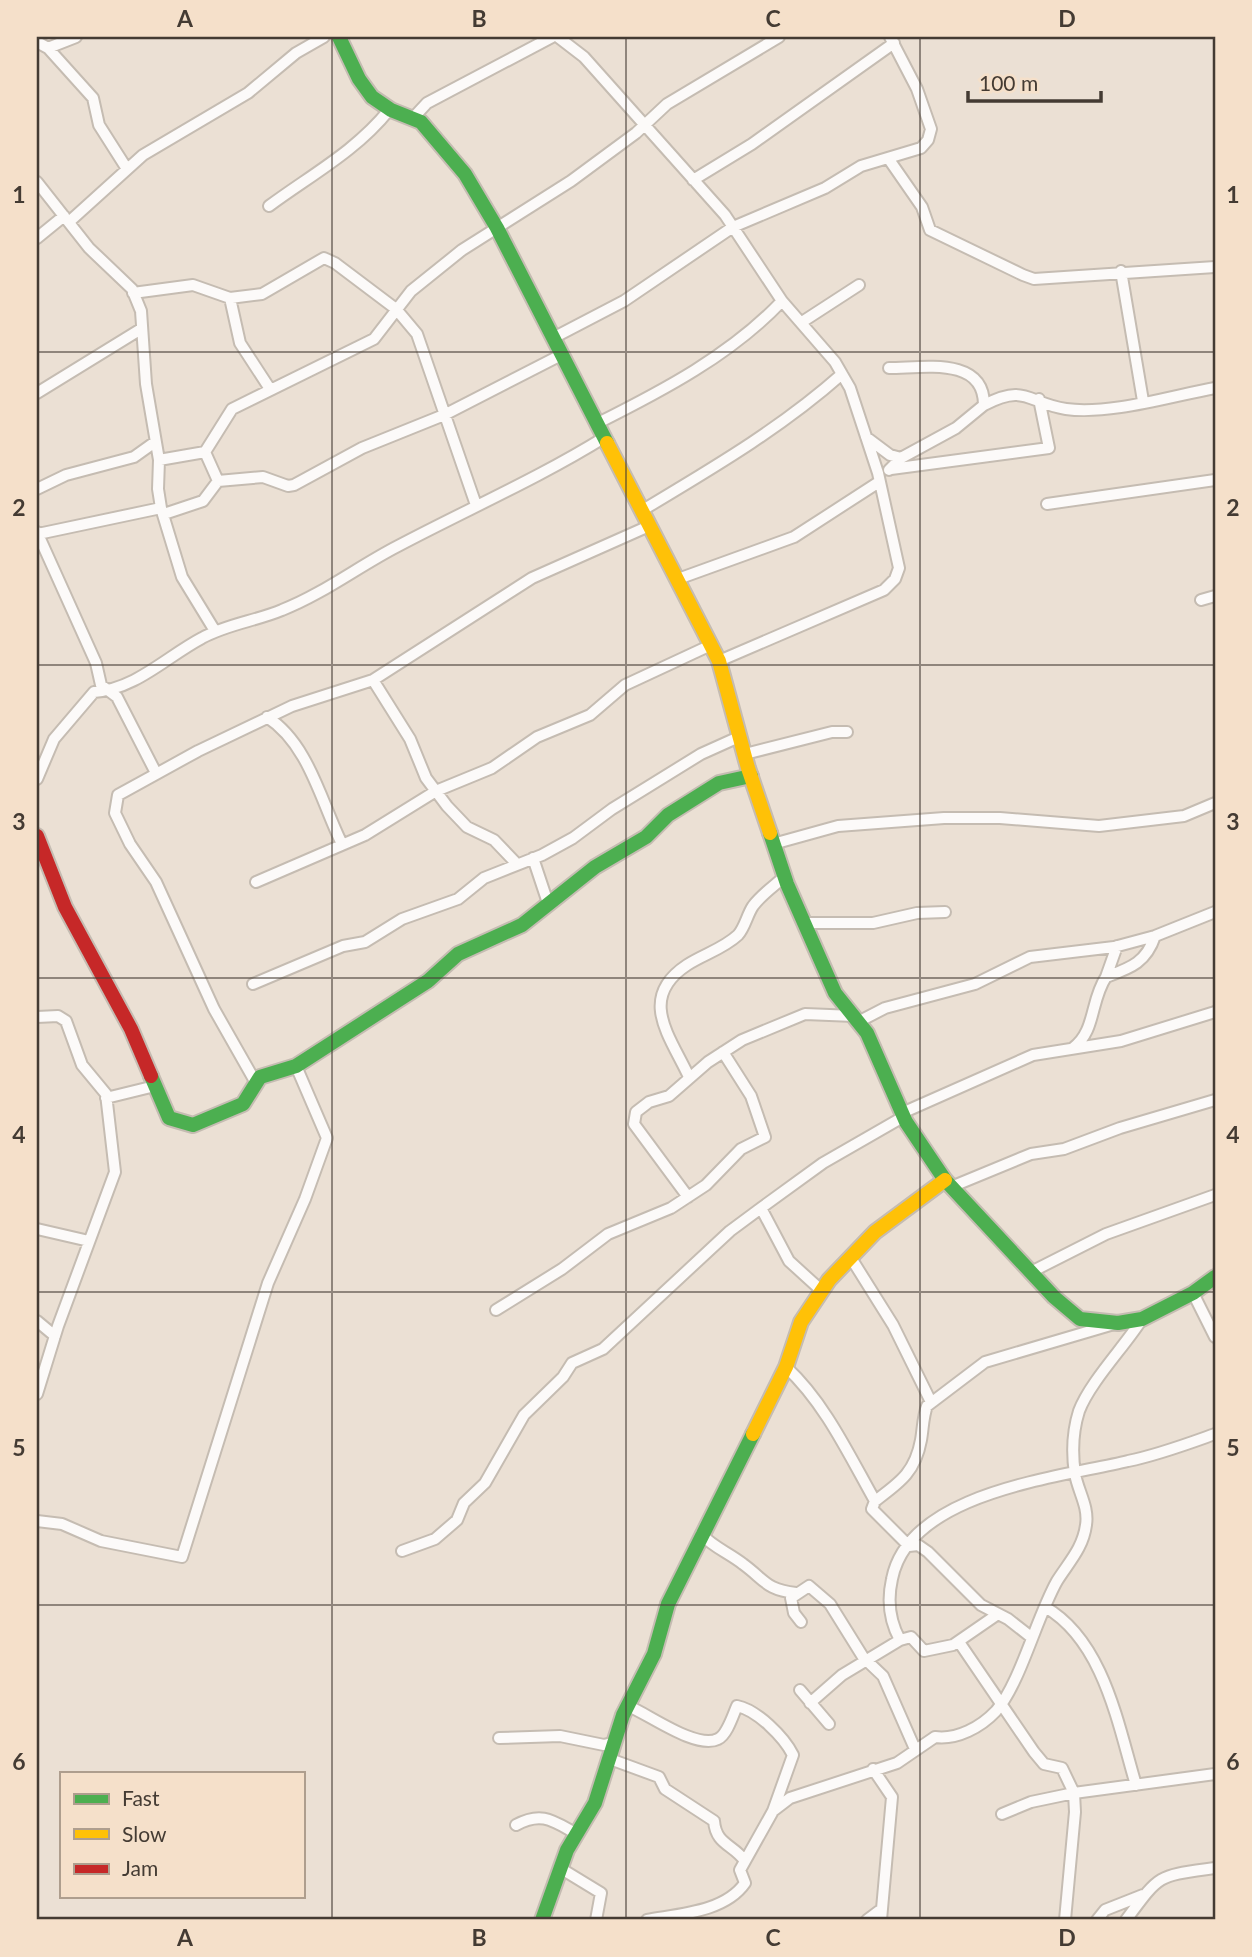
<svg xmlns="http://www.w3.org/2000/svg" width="1252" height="1957" font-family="Lato,sans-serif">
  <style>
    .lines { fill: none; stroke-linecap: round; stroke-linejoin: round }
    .street-casing { stroke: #c5bcb2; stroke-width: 14 }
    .fast-casing { stroke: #c5bcb2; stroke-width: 18 }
    .slow-casing { stroke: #c5bcb2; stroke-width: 18 }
    .jam-casing { stroke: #c5bcb2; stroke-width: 18 }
    .street { stroke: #fcfaf9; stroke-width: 10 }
    .fast { stroke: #4caf50; stroke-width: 14 }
    .slow { stroke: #ffc107; stroke-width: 14 }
    .jam { stroke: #c62828; stroke-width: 14 }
    .grid { fill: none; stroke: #443b33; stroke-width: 2; stroke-opacity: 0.55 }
    .neatline { fill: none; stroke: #443b33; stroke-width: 2.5 }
    .grid-label { font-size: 23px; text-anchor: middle; font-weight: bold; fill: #443b33 }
  </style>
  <rect width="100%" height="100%" fill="#ebe0d4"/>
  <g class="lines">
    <g class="street-casing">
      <path id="street" d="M558 37 584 57 725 215 782 301 835 362 850 388 878 473 899 568 895 579 884 590 719 661
        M37 42 48 48 76 37
        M48 48 93 98 99 125 127 169
        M414 117 427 103 552 37
        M888 158 922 207 930 230 1023 275 1034 279 1215 267
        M693 180 752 144 894 43
        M37 182 89 248 132 289 141 311 146 384 159 460 158 489 161 508 38 534
        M269 206C311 175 356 151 389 110
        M70 221 143 155 248 93 296 53 324 37
        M37 238 64 216
        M1121 271 1143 401
        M133 293 193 285 230 298 262 294 324 258 335 263 396 309 417 334 476 505
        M230 298 240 343 270 389
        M802 322 859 285
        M553 338 624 301 733 227 825 188 861 166 921 148 928 140 931 129 917 89 890 37
        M889 368C923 368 984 356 984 405 1026 383 1027 403 1066 409 1110 415 1171 396 1215 388
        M37 393 141 329
        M596 424C662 391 731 355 782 301
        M866 437 890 455 901 458
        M205 452 218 481 263 477 288 486 294 485 362 448 444 415 561 355
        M159 460 205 452 232 409 374 339 411 291 462 250 571 181 636 133 667 104 779 37
        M891 469 1049 448 1039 399
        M889 470 901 458 956 428 984 405
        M37 489 66 475 134 457 155 442
        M1047 504 1215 480
        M161 508 182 577 215 631
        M641 511C711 469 780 429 842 374
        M164 514 203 501 218 481
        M37 532 96 663 101 685 117 697 156 773
        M678 579 794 537 879 482
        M1201 600 1215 596
        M373 680 410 739 426 778 447 806 467 827 494 840 516 863
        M267 717C309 744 321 802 342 844
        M745 754 832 732H847
        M37 779 54 739 94 692C136 689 166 657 202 638 227 624 256 621 282 610 323 594 359 566 398 546 468 509 539 478 605 437
        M773 844 838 826 944 818H1000L1099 826 1184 816 1215 803
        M533 858 548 903
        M256 882 365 835 436 791 492 768 537 737 590 715 625 685 711 645
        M804 923H873L917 913 945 912
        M1106 977 1117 946
        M253 984 343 946 365 942 402 919 458 899 484 878 542 855 573 838 612 809 701 754 741 736
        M37 1017 58 1016 66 1021 82 1065 106 1094 115 1172 58 1326 37 1394
        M858 1022 885 1008 975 984 1030 957 1114 947 1155 936 1215 912
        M1073 1048C1096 1031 1090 1001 1106 977 1130 968 1146 963 1155 936
        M689 1077C670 1036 637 998 687 965 704 954 723 949 738 935 745 927 747 915 753 906 761 895 774 886 784 877
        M256 1083 214 1009 156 882 130 844 115 813 118 795 198 751 292 706 373 680 532 578 649 526
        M106 1098 155 1086
        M902 1113 1033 1055 1121 1041 1215 1012
        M951 1187 1031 1154 1064 1149 1120 1128 1215 1100
        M688 1197 634 1124 636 1112 649 1102 669 1096 708 1062 742 1040 805 1014 854 1016
        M761 1208 789 1261 822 1291
        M37 1229 89 1241
        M851 1258 893 1325 931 1402
        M1031 1272 1106 1234 1215 1195
        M1193 1293 1215 1337
        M496 1310 562 1269 608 1234 671 1208 706 1185 741 1149 765 1137 751 1096 723 1052
        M37 1321 55 1336
        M786 1367C825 1403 849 1455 875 1501L872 1509 909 1546 918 1545 928 1552 981 1605 1008 1619 1031 1637
        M875 1501C899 1483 915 1473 921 1440 923 1429 923 1416 927 1406L985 1362 1114 1324
        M37 1521 62 1524 101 1541 182 1557 268 1283 305 1199 327 1138 296 1066
        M701 1534C713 1547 729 1553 743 1564 765 1580 766 1590 796 1593
        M402 1551 435 1539 457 1520 464 1503 485 1483 524 1415 563 1377 572 1363 603 1349 730 1231 761 1208 823 1163 903 1117
        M1045 1607C1104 1641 1118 1725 1136 1785
        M801 1622 794 1613 791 1598 809 1586 830 1604 863 1657 883 1676 915 1749
        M900 1640C889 1620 887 1601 892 1579 909 1492 1058 1478 1128 1461 1158 1455 1187 1444 1215 1434
        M959 1642 1034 1752 1044 1764 1062 1768 1074 1793 1075 1812 1065 1920
        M800 1690 829 1724
        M810 1703 842 1675 900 1640 911 1637 924 1651 953 1645 998 1614
        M628 1706C647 1713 696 1750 718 1739 727 1735 733 1715 737 1706 757 1710 784 1737 793 1755L773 1811 740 1870 745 1883C725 1912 679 1914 647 1920
        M499 1738 560 1736 604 1745 615 1742
        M610 1759 659 1777 665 1789 714 1821C716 1845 733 1844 745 1861
        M873 1769 892 1797 881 1920
        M773 1811 790 1798 897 1763 935 1737C957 1740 981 1727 996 1711 1020 1684 1037 1616 1057 1581 1069 1562 1083 1548 1086 1525 1089 1507 1078 1491 1075 1474 1072 1454 1073 1430 1079 1411 1090 1382 1125 1346 1142 1319
        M1002 1814 1031 1802 1074 1793 1215 1774
        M516 1825C542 1811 553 1821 577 1834
        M560 1868 601 1893 596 1920
        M867 1920 879 1911
        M1097 1920 1105 1910 1143 1895
        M1126 1920C1161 1873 1157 1876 1215 1868"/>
    </g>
    <g class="fast-casing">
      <path id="fast" d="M339 37 359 79 372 97 391 110 421 122 465 174 497 228 607 443
        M770 833 787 884 835 993 867 1033 906 1122 945 1180 1054 1297 1080 1319 1118 1323 1142 1319 1193 1293 1215 1277
        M151 1076 169 1118 193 1125 243 1104 260 1077 296 1066 428 981 458 954 522 925 595 867 646 837 668 815 719 783 751 776
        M542 1920 567 1850 595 1803 623 1715 654 1654 668 1604 753 1434"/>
    </g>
    <g class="slow-casing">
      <path id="slow" d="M607 443 719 661 748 768 770 833
        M753 1434 786 1367 801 1322 829 1280 875 1232 945 1180"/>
    </g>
    <g class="jam-casing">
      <path id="jam" d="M37 836 65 907 131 1029 151 1076"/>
    </g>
    <use href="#street" class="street"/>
    <use href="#fast" class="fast"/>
    <use href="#slow" class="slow"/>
    <use href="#jam" class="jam"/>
  </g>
  <path class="grid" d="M332 37V1920M626 37V1920M920 37V1920M37 352H1215M37 665H1215M37 978H1215M37 1292H1215M37 1605H1215"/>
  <rect width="1252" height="1957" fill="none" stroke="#f5e0ca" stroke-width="77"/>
  <rect x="60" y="1772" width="245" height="126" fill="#f5e0ca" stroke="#ae9e8e" stroke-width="2"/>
  <rect x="74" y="1794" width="35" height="10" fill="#4caf50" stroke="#ae9e8e" stroke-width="2"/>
  <text x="122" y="1806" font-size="21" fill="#443b33">Fast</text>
  <rect x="74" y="1829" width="35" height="10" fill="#ffc107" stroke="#ae9e8e" stroke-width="2"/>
  <text x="122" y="1842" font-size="21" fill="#443b33">Slow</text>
  <rect x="74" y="1864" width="35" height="10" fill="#c62828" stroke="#ae9e8e" stroke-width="2"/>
  <text x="122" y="1876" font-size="21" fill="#443b33">Jam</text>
  <path d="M968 91v10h133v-10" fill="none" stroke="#443b33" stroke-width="3.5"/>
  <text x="979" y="91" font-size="21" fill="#443b33" stroke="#f5e0ca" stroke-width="5" paint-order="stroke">100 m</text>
  <rect x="38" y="38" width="1176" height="1880" class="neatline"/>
  <g class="grid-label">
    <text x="185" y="27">A</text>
    <text x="479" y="27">B</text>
    <text x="773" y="27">C</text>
    <text x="1067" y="27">D</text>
    <text x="19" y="203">1</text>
    <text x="1233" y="203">1</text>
    <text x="19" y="516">2</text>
    <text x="1233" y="516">2</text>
    <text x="19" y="830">3</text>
    <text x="1233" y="830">3</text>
    <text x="19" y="1143">4</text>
    <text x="1233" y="1143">4</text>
    <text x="19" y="1456">5</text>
    <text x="1233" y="1456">5</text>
    <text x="19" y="1770">6</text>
    <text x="1233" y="1770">6</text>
    <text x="185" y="1946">A</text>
    <text x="479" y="1946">B</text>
    <text x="773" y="1946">C</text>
    <text x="1067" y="1946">D</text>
  </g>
</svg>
